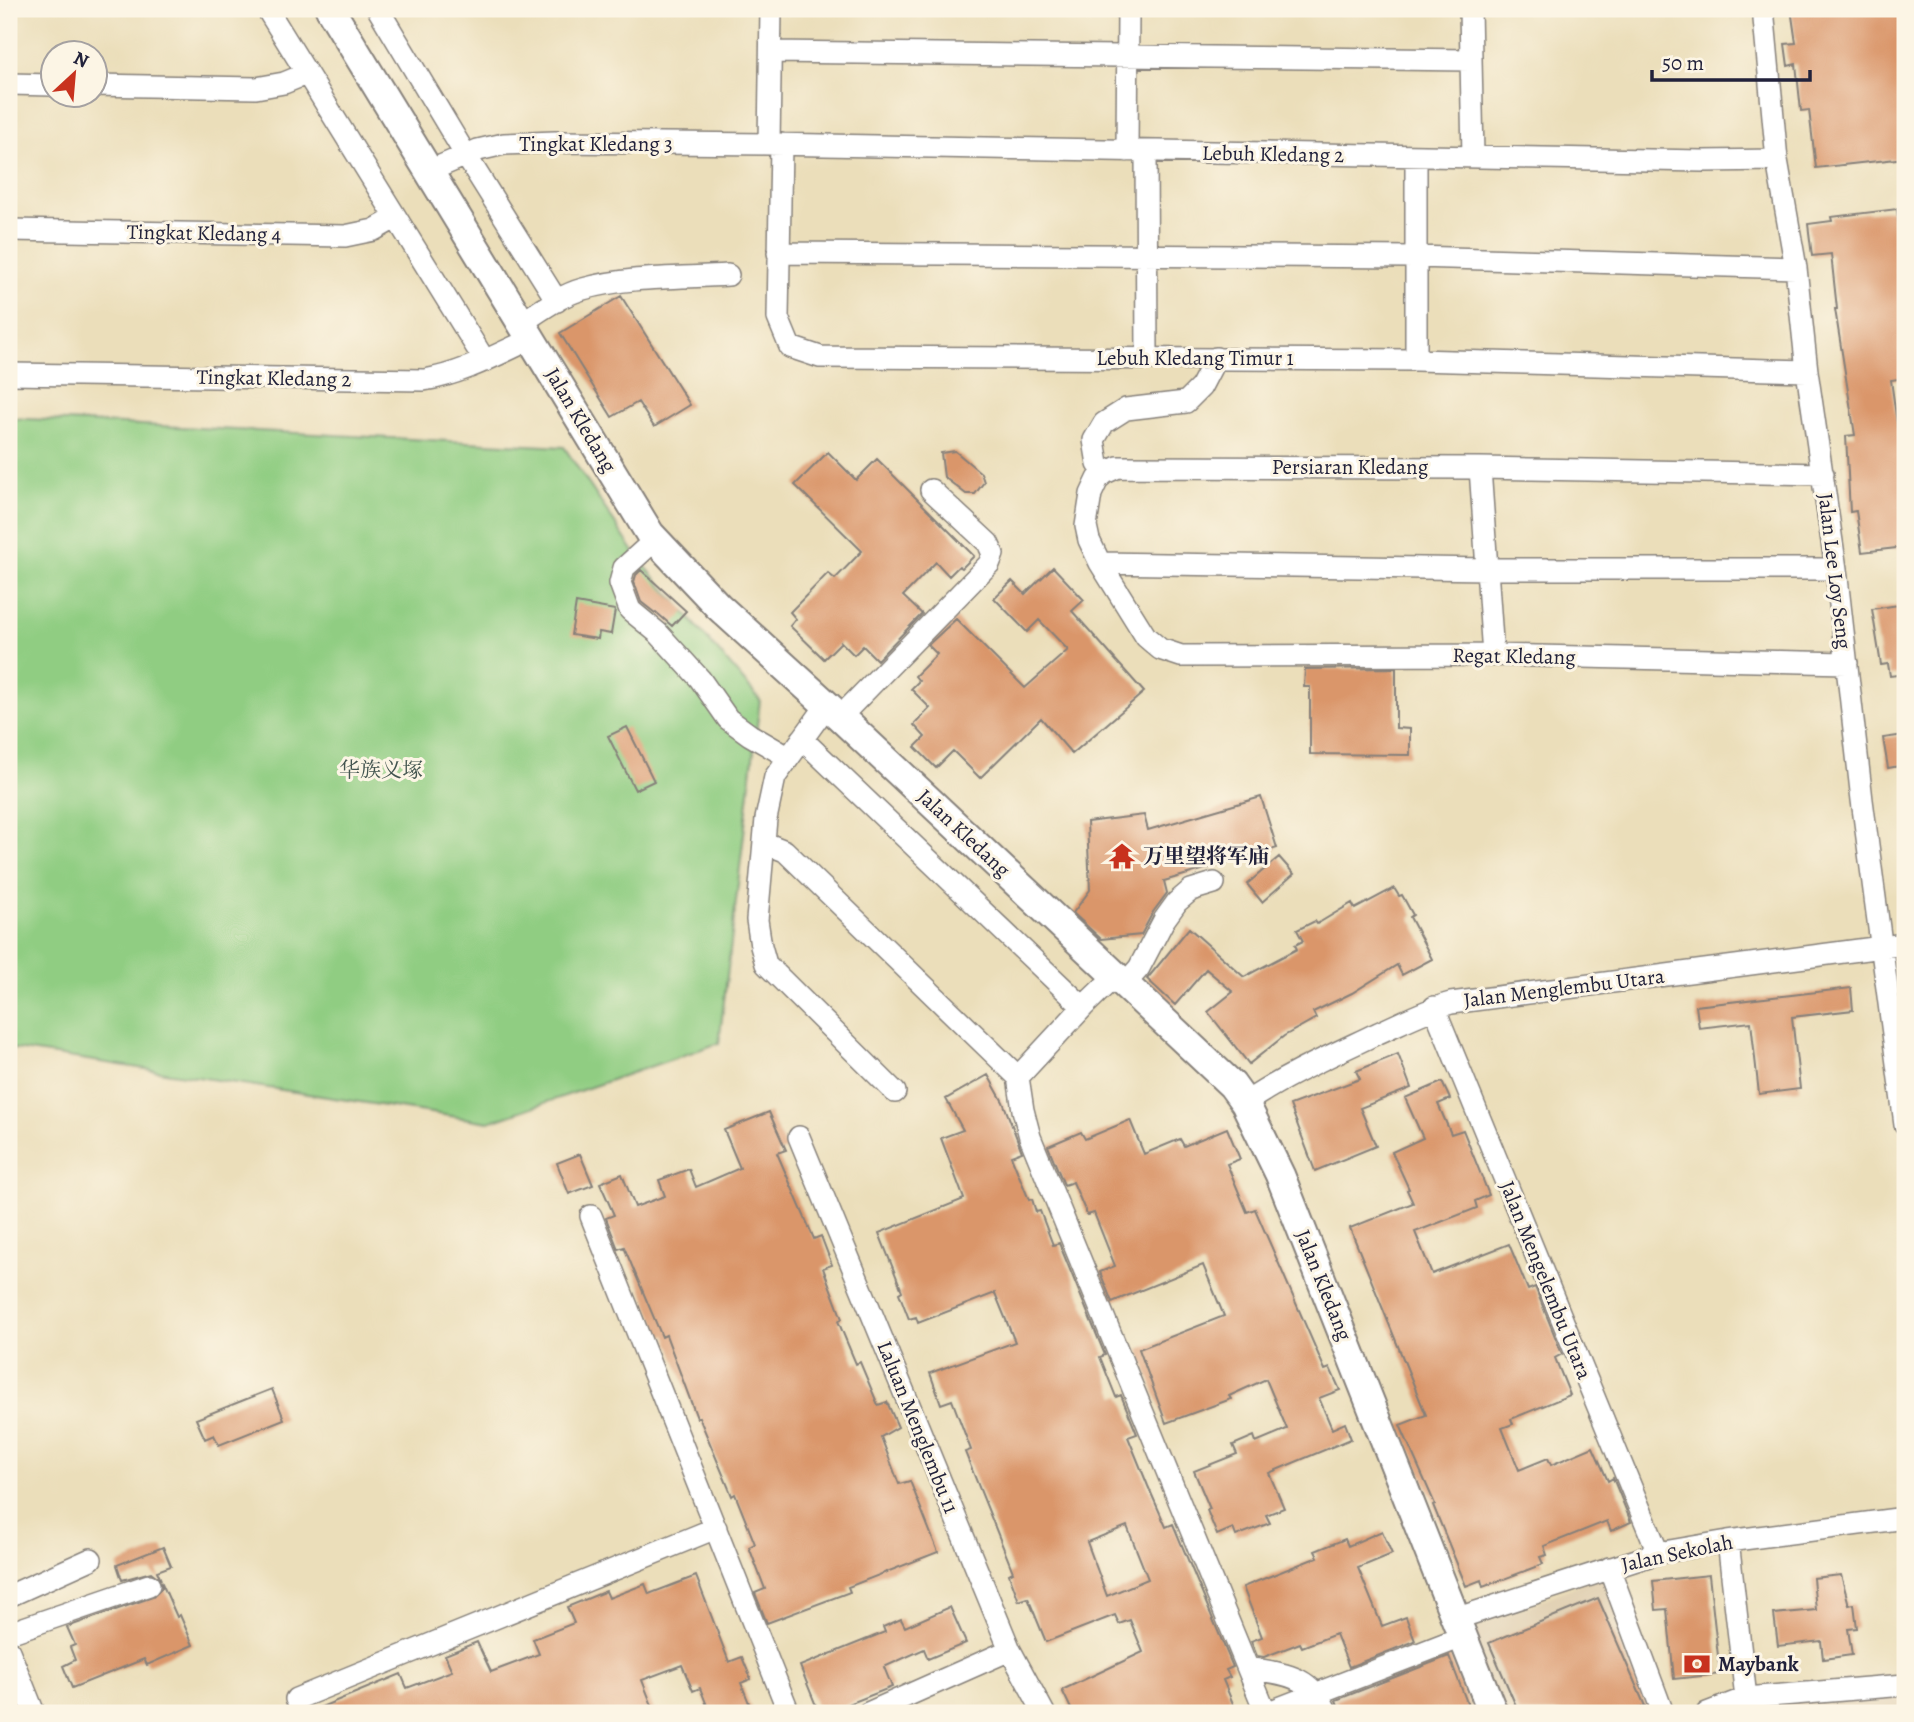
<svg xmlns="http://www.w3.org/2000/svg" width="1914" height="1722" font-family="Alegreya,'Noto Serif SC',serif">
  <style>
    .built { fill: #e2d2b5 }
    .green { fill: #90cd82; stroke: #59785e; stroke-width: 2 }
    .building { fill: #da966a; fill-rule: evenodd }
    .lines { fill: none; stroke-linecap: round; stroke-linejoin: round }
    .minor-casing { stroke: #86807a; stroke-width: 24 }
    .major-casing { stroke: #86807a; stroke-width: 32 }
    .minor { stroke: #fff; stroke-width: 21 }
    .major { stroke: #fff; stroke-width: 28 }
    .labels { text-anchor: middle; dominant-baseline: central; stroke-width: 6; stroke-linejoin: round; paint-order: stroke }
    .street-label { font-size: 21px; fill: #22223b; stroke: #fcf5e5 }
    .park-label { font-size: 21px; fill: #435550; stroke: #fcf5e5 }
    .poi-label { font-size: 21px; font-weight: bold; fill: #22223b; stroke: #fcf5e5; text-anchor: start }
  </style>
  <rect width="100%" height="100%" fill="#fcf5e5"/>
  <filter id="ink" filterUnits="userSpaceOnUse"><feTurbulence type="fractalNoise" baseFrequency=".0143" numOctaves="2"/><feDisplacementMap in="SourceGraphic" scale="14" xChannelSelector="R" yChannelSelector="G"/><feConvolveMatrix kernelMatrix="1 2 1 2 8 2 1 2 1" color-interpolation-filters="sRGB"/></filter>
  <filter id="wash" filterUnits="userSpaceOnUse"><feTurbulence type="fractalNoise" baseFrequency=".00686" numOctaves="4" result="noise"/><feDisplacementMap in="SourceGraphic" scale="28" xChannelSelector="R" yChannelSelector="G"/><feGaussianBlur stdDeviation="1.57" result="paint"/><feColorMatrix in="noise" values="0 0 0 0 0 0 0 0 0 0 0 0 0 0 0 0 0 1.4 0 .05"/><feComposite in="paint" operator="in"/></filter>
  <g filter="url(#wash)">
    <rect width="100%" height="100%" fill="#ebdeba"/>
    <path class="built" d="M1605 1574 1663 1713H1270Z
      M1905 1684V1713H1678L1749 1694Z"/>
    <path class="green" d="M9 418 564 447 638 558 760 700 719 1043 489 1122 9 1048Z"/>
    <g id="blocks">
      <path class="building" d="M1791 9H1905V158L1816 168 1809 110 1801 111 1796 64 1788 66 1785 44 1796 43Z
        M1897 209 1903 259H1905V378L1891 380 1898 430 1905 429V547L1862 552 1856 511 1850 512 1846 436 1855 435 1835 309H1837L1831 254 1812 256 1808 224 1832 221 1831 217Z
        M621 296 690 405 654 427 638 402 612 417 560 333Z
        M955 451 981 473 984 482 975 494H966L944 477 941 453Z
        M828 452 856 480 877 459 974 556 962 568 959 566 949 576 936 562 903 596 922 614 877 660 863 646 854 655 841 642 824 659 790 626 796 619 790 612 828 573 835 579 862 551 795 485Z
        M1053 567 1084 600 1072 611 1144 692 1072 754 1041 718 980 778 953 751 936 768 915 747 925 737 914 725 930 708 911 689 919 681 915 676 937 654 928 645 956 619 1025 688 1068 650 1039 620 1027 632 994 598 1012 581 1025 594Z
        M641 570 686 611 672 626 656 612 655 613 641 602 634 582 636 575Z
        M576 603 615 610 611 634 599 632 598 639 571 635Z
        M1905 604V674L1890 676 1888 664 1881 665 1872 609Z
        M1396 668V728L1410 729V755L1310 754V687H1304L1305 669Z
        M627 727 654 781 635 790 608 736Z
        M1905 735V765L1888 768 1883 738Z
        M1261 797 1277 848 1164 881 1167 893 1153 912 1141 935 1101 939 1073 913 1090 890 1087 822 1144 815 1148 830Z
        M1279 857 1294 874 1262 902 1247 884Z
        M1394 888 1399 896 1402 895 1413 915 1410 917 1432 959 1402 975 1397 965 1352 993 1313 1012 1316 1018 1284 1036 1249 1064 1208 1012 1233 992 1206 969 1175 1005 1147 979 1189 928 1244 977 1297 949 1295 945 1303 941 1297 930 1315 921 1317 924 1352 903 1355 909Z
        M1851 988 1853 1010 1792 1017 1800 1089 1759 1094 1751 1022 1699 1028 1696 1006Z
        M1398 1054 1411 1088 1360 1108 1376 1146 1315 1171 1290 1105 1360 1079 1356 1071Z
        M988 1075 1003 1102 1022 1152 1011 1156 1029 1200 1032 1199 1036 1212 1040 1211 1053 1245 1059 1243 1105 1355 1100 1357 1116 1397 1121 1395 1137 1434 1128 1437 1148 1486 1166 1527 1173 1524 1233 1667 1226 1670 1230 1677 1223 1680 1237 1713H1073L1062 1690 1143 1652 1130 1620 1119 1624 1115 1615 1046 1642 1028 1598 1019 1601 1009 1574 1013 1572 965 1452 971 1450 952 1400 941 1404 930 1373 1015 1342 995 1293 918 1323 916 1317 909 1319 899 1293 902 1291 879 1233 964 1199 941 1138 963 1130 946 1099ZM1127 1526 1148 1579 1107 1596 1087 1542Z
        M1442 1082 1450 1099 1438 1104 1451 1134 1463 1130 1489 1195 1475 1201 1477 1208 1415 1232 1432 1274 1509 1244 1528 1290 1535 1287 1562 1354 1555 1358 1570 1395 1511 1419 1513 1424 1502 1428 1519 1470 1548 1458 1551 1465 1593 1447 1608 1481 1613 1478 1631 1522 1611 1531 1607 1521 1544 1546 1547 1555 1540 1557 1543 1564 1483 1587 1481 1580 1466 1586 1433 1505 1435 1504 1400 1425 1426 1415 1350 1228 1413 1203 1407 1190 1409 1189 1392 1152 1423 1138 1405 1098Z
        M769 1112 786 1150 777 1153 814 1239 821 1236 832 1265 823 1268 842 1319 838 1321 856 1364 860 1362 878 1405 887 1402 898 1427 881 1437 899 1484 910 1481 938 1552 848 1587 850 1592 767 1623 755 1593 765 1589 749 1547 755 1544 735 1494 732 1496 699 1417 697 1418 666 1335 662 1337 624 1247 618 1249 606 1218 614 1215 600 1183 622 1174 635 1207 665 1196 659 1180 689 1169 696 1187 740 1168 724 1130Z
        M1130 1120 1144 1154 1180 1139 1184 1146 1227 1128 1240 1159 1227 1164 1247 1212 1255 1209 1325 1370 1330 1368 1340 1390 1319 1398 1332 1429 1345 1423 1351 1439 1269 1473 1284 1508 1266 1515 1270 1523 1236 1536 1233 1528 1217 1535 1207 1510 1210 1509 1194 1471 1237 1454 1233 1445 1254 1436 1256 1442 1287 1429 1266 1379 1229 1396 1231 1399 1166 1423 1139 1349 1224 1316 1203 1265 1112 1302 1100 1272 1115 1266 1094 1213 1087 1215 1073 1182 1064 1185 1048 1146 1081 1132 1085 1139Z
        M580 1154 593 1185 569 1194 557 1163Z
        M272 1389 284 1419 219 1445 214 1435 205 1439 196 1419Z
        M1382 1531 1392 1554 1358 1568 1382 1626 1406 1617 1415 1641 1349 1667 1336 1634 1302 1647 1300 1643 1264 1657 1257 1656 1251 1641 1262 1637 1243 1587 1318 1557 1315 1551 1345 1539 1348 1546Z
        M163 1547 171 1566 157 1571 161 1580 151 1572 122 1580 117 1565Z
        M1709 1575 1720 1674 1674 1679 1667 1609 1656 1610 1653 1581Z
        M1841 1575 1849 1605 1854 1604 1857 1628 1848 1629 1852 1655 1823 1659 1821 1641 1778 1646 1774 1614 1816 1610 1813 1578Z
        M696 1576 729 1662 742 1657 751 1679 741 1683 753 1713H710L700 1688 693 1691 682 1665 642 1680 655 1713H307L401 1674 407 1688 452 1671 445 1655 477 1642 491 1672 539 1654 533 1639 574 1623 567 1607 606 1591 609 1598 645 1584 649 1594Z
        M161 1581 177 1617 180 1615 193 1645 147 1665 144 1659 72 1688 63 1666 75 1660 70 1647 75 1645 67 1627 153 1597 162 1588Z
        M1598 1598 1645 1706 1628 1713H1519L1489 1643Z
        M950 1607 966 1643 928 1659 924 1649 884 1667 892 1687 826 1713H819L800 1666 885 1632 883 1627 901 1619 905 1627Z
        M1449 1656 1471 1713H1341L1336 1700Z"/>
    </g>
  </g>
  <g filter="url(#ink)">
    <use href="#blocks" fill-opacity="0" stroke="#86807a" stroke-width="2"/>
    <g class="lines">
      <g class="minor-casing">
        <path id="minor" d="M267 9 485 361
          M378 9 465 154 557 301
          M1470 9 1473 157
          M1764 19 1777 160 1796 268 1807 371 1836 569 1862 800 1905 1124
          M771 52 1470 60
          M9 84 52 85
          M94 85 256 88 284 83 306 74
          M769 144 771 9
          M781 144 778 318 790 347 820 357 1416 360 1807 371
          M1127 151 1128 9
          M1146 151 1147 357
          M1416 156V360
          M429 171 478 150 504 144 555 142 769 144 1703 161 1777 160
          M9 230 345 236 374 230 395 218
          M778 253 1416 257 1796 268
          M521 323C540 311 561 295 583 289 629 276 681 278 728 275
          M9 374 424 380C462 374 496 355 531 339
          M1480 468 1493 655
          M1105 473 1098 464 1094 440 1104 423 1126 409 1186 402 1201 387 1216 358
          M1823 474 1480 468 1118 467 1105 473 1098 479 1091 494 1086 526 1089 540 1100 563 1146 637 1160 649 1181 656 1493 655 1847 663
          M656 539 624 568 620 583 630 610 658 633 700 679 728 719 750 735 788 757
          M1100 563 1487 569H1836
          M827 705 775 777 766 819 757 920 761 946 766 964 895 1092
          M840 717 989 564 993 554 988 543 931 490
          M802 739 1083 1007 1115 976
          M765 843 785 851 1018 1077 1023 1110 1030 1137 1266 1713 1462 1637
          M1124 985 1139 968 1164 920 1177 902 1191 890 1214 883
          M1434 1007 1658 1553
          M1018 1077 1083 1007
          M1245 1103C1286 1075 1332 1055 1376 1034 1401 1023 1425 1010 1451 1003L1905 944
          M799 1137 1010 1650 1044 1713
          M591 1216 789 1713
          M1728 1541 1746 1698
          M1609 1568 1663 1713
          M9 1596 91 1559
          M1455 1619 1658 1553 1728 1541 1905 1518
          M9 1633 149 1585
          M9 1651 34 1713
          M1248 1668C1285 1674 1311 1675 1327 1713
          M296 1699 716 1528
          M868 1713 1010 1650
          M1707 1713 1746 1698 1905 1685"/>
      </g>
      <g class="major-casing">
        <path id="major" d="M330 9 650 534 718 606 840 717 1232 1085 1245 1103 1280 1175 1493 1713"/>
      </g>
      <use href="#minor" class="minor"/>
      <use href="#major" class="major"/>
    </g>
  </g>
  <defs>
    <g id="temple-bare" transform="scale(2.1)"><path d="M0-6L5-2H3V0L6.5 2.5H4V6H1.5V3h-3V6H-4V2.5H-6.5L-3 0V-2H-5Z" fill="#c8321e" stroke="#fcf5e5" stroke-width="2.5" paint-order="stroke"/></g>
    <g id="bank-bare" transform="scale(2.1)"><path d="M-6-4H6V4H-6ZM0-2.3a2.3 2.3 0 1 0 0 4.6a2.3 2.3 0 1 0 0-4.6Z" fill="#c8321e" stroke="#fcf5e5" stroke-width="2.5" paint-order="stroke"/></g>
  </defs>
  <g fill-rule="evenodd">
    <use href="#temple-bare" x="1122" y="856"/>
    <use href="#bank-bare" x="1697" y="1664"/>
  </g>
  <g class="labels">
    <g class="street-label">
      <text x="596" y="144">Tingkat Kledang 3</text>
      <text transform="translate(1273 154) rotate(1)">Lebuh Kledang 2</text>
      <text transform="translate(204 233) rotate(1)">Tingkat Kledang 4</text>
      <text x="1195" y="358">Lebuh Kledang Timur 1</text>
      <text transform="translate(274 378) rotate(1)">Tingkat Kledang 2</text>
      <text transform="translate(581 420) rotate(59)">Jalan Kledang</text>
      <text x="1350" y="467">Persiaran Kledang</text>
      <text transform="translate(1835 571) rotate(83)">Jalan Lee Loy Seng</text>
      <text transform="translate(1514 656) rotate(1)">Regat Kledang</text>
      <text transform="translate(964 833) rotate(43)">Jalan Kledang</text>
      <text transform="translate(1564 988) rotate(-7)">Jalan Menglembu Utara</text>
      <text transform="translate(1546 1280) rotate(68)">Jalan Mengelembu Utara</text>
      <text transform="translate(1324 1285) rotate(68)">Jalan Kledang</text>
      <text transform="translate(918 1427) rotate(68)">Laluan Menglembu 11</text>
      <text transform="translate(1677 1553) rotate(-12)">Jalan Sekolah</text>
    </g>
    <g class="park-label">
      <text x="381" y="770">华族义塚</text>
    </g>
    <g class="poi-label">
      <text x="1143" y="856">万里望将军庙</text>
      <text x="1718" y="1664">Maybank</text>
    </g>
  </g>
  <rect width="1914" height="1722" fill="none" stroke="#fcf5e5" stroke-width="35"/>
  <g transform="translate(74 74) rotate(26)"><circle r="33" fill="#fcf5e5" stroke="#a5a1a1" stroke-width="2"/>
  <path d="M0-5L12 26L0 18L-12 26Z" fill="#c8321e"/>
  <text y="-10" font-size="19" font-weight="bold" text-anchor="middle" fill="#22223b">N</text>
  </g>
  <path d="M1652 70v10h158v-10" fill="none" stroke="#22223b" stroke-width="3.5"/>
  <text x="1662" y="70" font-size="21" fill="#22223b" stroke="#fcf5e5" stroke-width="5" paint-order="stroke">50 m</text>
</svg>
